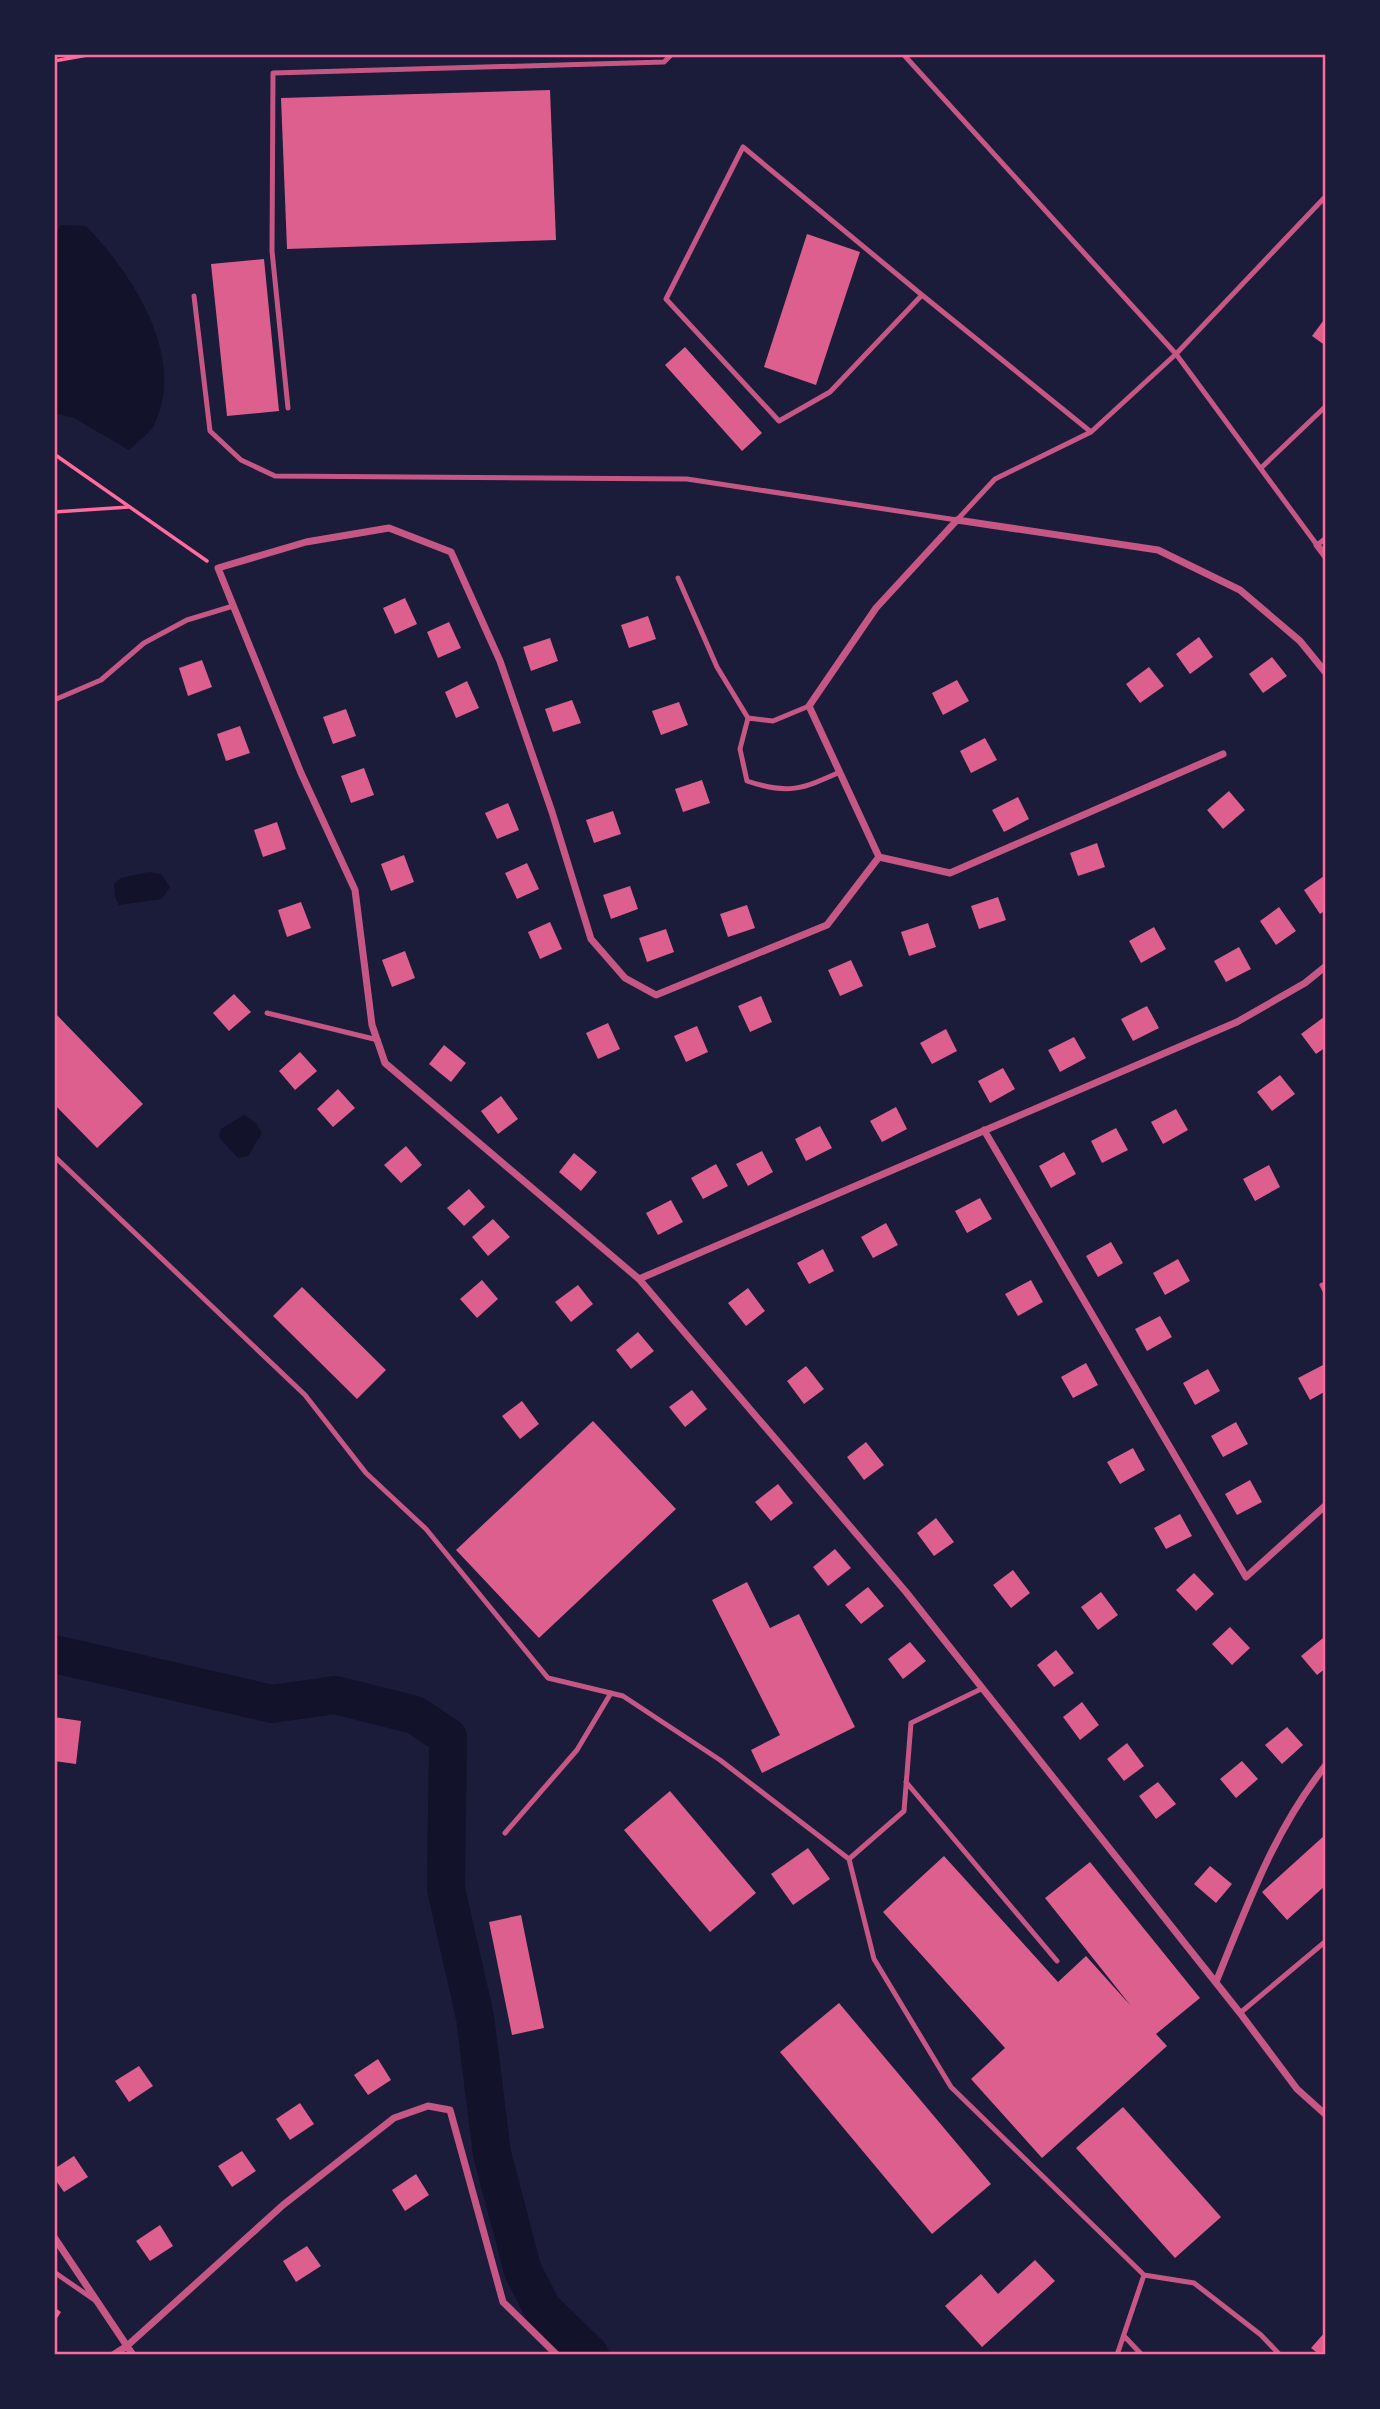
<svg xmlns="http://www.w3.org/2000/svg" width="1380" height="2409" font-family="'IBM Plex Sans',sans-serif">
  <style>
    .water { fill: #12122b }
    .lines { fill: none; stroke-linecap: round; stroke-linejoin: round }
    .river { stroke: #12122b; stroke-width: 38 }
    .building { fill: #dd5f8e }
    .path { stroke: #ff6b9d; stroke-width: 3.5 }
    .service { stroke: #c65784; stroke-width: 5 }
    .minor { stroke: #c65784; stroke-width: 7 }
    .neatline { fill: none; stroke: #ff6b9d; stroke-width: 2.5 }
  </style>
  <rect width="100%" height="100%" fill="#1b1b3a"/>
  <path class="water" d="M61 225 86 226C132 274 186 355 155 423 151 433 137 442 129 450L74 418 54 413V238Z
    M149 872 161 874 170 887 162 899 119 905 115 897 114 884 121 878Z
    M244 1115 256 1123 262 1133 248 1156 238 1158 219 1137 221 1129Z"/>
  <g class="lines">
    <path class="river" d="M54 1654 272 1704 335 1695 415 1715 448 1737 446 1889 475 2017 492 2154 523 2271 542 2308 590 2355"/>
  </g>
  <path class="building" d="M550 90 556 240 287 249 281 98Z
    M807 234 860 252 816 385 764 367Z
    M264 259 279 411 227 416 211 264Z
    M1326 317V346L1312 336Z
    M685 347 762 433 742 451 665 365Z
    M405 598 417 624 395 634 383 608Z
    M648 616 656 639 629 648 621 625Z
    M449 622 461 648 438 658 427 632Z
    M1199 637 1213 657 1190 674 1176 654Z
    M550 638 558 661 531 671 523 647Z
    M1272 657 1287 676 1263 693 1249 674Z
    M202 660 212 687 188 696 179 668Z
    M1149 667 1164 686 1140 703 1126 684Z
    M957 680 969 701 943 715 932 693Z
    M467 681 479 708 456 718 445 692Z
    M572 700 581 723 553 732 545 709Z
    M679 702 688 725 661 735 652 711Z
    M346 709 356 736 333 744 323 717Z
    M240 726 250 753 226 761 217 734Z
    M985 738 997 760 971 773 960 751Z
    M364 768 374 795 351 803 341 776Z
    M702 780 710 803 683 812 675 789Z
    M1229 791 1245 810 1223 829 1207 810Z
    M1018 797 1029 819 1004 832 992 810Z
    M508 803 519 830 497 839 485 813Z
    M613 811 621 834 594 843 586 820Z
    M277 822 286 849 263 857 254 830Z
    M1097 843 1105 867 1078 876 1070 853Z
    M404 855 414 882 391 891 381 864Z
    M527 863 539 889 517 899 505 873Z
    M1324 876 1326 910 1320 914 1304 890Z
    M630 886 638 909 611 919 603 895Z
    M998 897 1006 920 979 929 971 906Z
    M301 902 311 928 287 937 278 910Z
    M747 905 755 928 728 937 720 914Z
    M1279 907 1296 931 1276 945 1260 921Z
    M550 922 562 949 540 959 528 932Z
    M928 923 936 947 909 956 901 932Z
    M1154 927 1166 949 1141 963 1129 941Z
    M666 929 674 952 647 962 639 938Z
    M1239 947 1251 969 1226 982 1214 961Z
    M405 951 415 978 392 987 382 960Z
    M851 960 863 986 840 996 828 970Z
    M234 994 251 1012 229 1031 213 1013Z
    M761 996 772 1022 750 1032 738 1006Z
    M1147 1006 1159 1028 1133 1041 1121 1019Z
    M54 1012 143 1104 97 1148 54 1104Z
    M1324 1017 1326 1047 1316 1054 1301 1034Z
    M608 1023 620 1049 598 1059 586 1033Z
    M697 1026 708 1052 686 1062 674 1036Z
    M946 1029 957 1051 932 1064 920 1043Z
    M1074 1037 1086 1058 1060 1072 1048 1050Z
    M444 1045 466 1063 451 1082 429 1064Z
    M300 1052 317 1071 295 1090 279 1071Z
    M1003 1068 1015 1089 990 1103 978 1081Z
    M1280 1075 1295 1094 1272 1111 1257 1092Z
    M338 1089 355 1108 333 1127 317 1109Z
    M501 1096 518 1119 498 1134 481 1111Z
    M896 1107 907 1129 882 1142 870 1121Z
    M1176 1109 1188 1130 1163 1144 1151 1122Z
    M820 1126 832 1148 806 1161 795 1139Z
    M1116 1128 1128 1150 1102 1163 1091 1141Z
    M406 1146 422 1165 401 1183 384 1165Z
    M762 1151 773 1172 748 1186 736 1164Z
    M1064 1152 1076 1174 1051 1188 1039 1166Z
    M574 1153 597 1172 581 1191 559 1172Z
    M716 1164 728 1186 703 1199 691 1178Z
    M1269 1165 1280 1187 1255 1201 1243 1179Z
    M469 1189 485 1207 464 1226 447 1208Z
    M980 1198 992 1219 967 1233 955 1211Z
    M671 1200 683 1222 658 1235 646 1213Z
    M493 1219 510 1237 488 1256 472 1237Z
    M886 1223 898 1245 873 1258 861 1237Z
    M1111 1242 1123 1263 1098 1277 1086 1256Z
    M823 1249 834 1271 809 1284 797 1263Z
    M1178 1259 1190 1281 1165 1295 1153 1273Z
    M482 1280 498 1299 477 1318 460 1299Z
    M1031 1280 1043 1302 1018 1316 1005 1294Z
    M578 1285 593 1304 571 1322 555 1302Z
    M302 1287 386 1370 357 1399 273 1316Z
    M748 1288 765 1311 746 1326 728 1303Z
    M1160 1316 1172 1337 1147 1351 1135 1329Z
    M638 1332 654 1351 631 1369 616 1350Z
    M1086 1363 1098 1385 1073 1398 1061 1377Z
    M1323 1365 1326 1391 1310 1400 1298 1378Z
    M806 1366 824 1389 804 1404 787 1381Z
    M1208 1369 1220 1391 1195 1405 1183 1383Z
    M692 1390 707 1409 685 1427 669 1407Z
    M522 1401 539 1424 520 1439 502 1416Z
    M593 1421 676 1509 539 1638 456 1550Z
    M1236 1422 1248 1444 1223 1457 1211 1436Z
    M866 1442 884 1465 864 1480 847 1457Z
    M1133 1448 1145 1470 1120 1484 1107 1462Z
    M1250 1480 1262 1502 1237 1515 1225 1494Z
    M778 1484 793 1503 771 1521 755 1502Z
    M1180 1514 1192 1536 1166 1549 1154 1528Z
    M936 1518 954 1542 934 1556 917 1533Z
    M835 1549 851 1568 828 1586 813 1567Z
    M1013 1570 1030 1593 1011 1608 993 1585Z
    M1194 1573 1214 1594 1196 1611 1176 1590Z
    M747 1582 770 1628 799 1614 855 1727 762 1773 751 1750 780 1735 712 1600Z
    M868 1587 884 1606 861 1624 845 1605Z
    M1101 1592 1118 1615 1098 1630 1081 1607Z
    M1230 1627 1250 1648 1232 1665 1212 1644Z
    M1323 1638 1326 1641V1668L1317 1675 1301 1656Z
    M910 1642 926 1661 903 1679 888 1659Z
    M1056 1650 1074 1673 1054 1687 1037 1665Z
    M1082 1702 1099 1725 1080 1740 1063 1717Z
    M54 1717 81 1721 76 1764 54 1761Z
    M1287 1727 1303 1745 1282 1764 1265 1745Z
    M1127 1743 1144 1766 1124 1781 1107 1759Z
    M1242 1761 1258 1779 1236 1798 1220 1779Z
    M1158 1782 1176 1804 1156 1819 1139 1796Z
    M670 1791 756 1893 710 1932 624 1830Z
    M1326 1834V1885L1287 1920 1262 1892Z
    M808 1848 830 1879 793 1905 771 1874Z
    M944 1856 1058 1982 1086 1956 1131 2006 1045 1898 1090 1862 1200 1998 1156 2034 1167 2046 1042 2158 971 2079 1005 2048 883 1912Z
    M1210 1866 1232 1884 1216 1903 1194 1884Z
    M521 1915 544 2028 512 2035 489 1922Z
    M839 2003 991 2184 932 2234 780 2052Z
    M378 2059 391 2080 368 2095 354 2075Z
    M139 2066 153 2086 129 2102 115 2081Z
    M300 2103 314 2124 290 2140 276 2119Z
    M1123 2107 1221 2217 1175 2258 1076 2148Z
    M242 2151 256 2171 232 2187 218 2166Z
    M74 2156 88 2177 64 2192 54 2178V2169Z
    M416 2174 429 2195 405 2211 392 2190Z
    M160 2225 173 2246 150 2261 136 2241Z
    M307 2246 321 2266 296 2282 283 2261Z
    M1035 2260 1055 2281 982 2347 945 2306 981 2274 998 2294Z
    M54 2307 61 2312 54 2323Z
    M1326 2331V2355H1320L1311 2348Z"/>
  <g class="lines">
    <path class="path" d="M54 61 93 54
      M54 454 207 561
      M54 512 129 507"/>
    <path class="service" d="M903 54 1176 354 1317 545 1326 538
      M922 295 743 147 666 299 779 421 830 392 922 295 1091 432 1176 354 1326 196
      M194 296 210 431 241 460 275 476 687 479 957 520 995 479 1091 432
      M288 408 272 251 273 73 664 62 672 54
      M1261 468 1326 406
      M678 578 717 667 748 718 773 721 809 706
      M54 700 101 680 144 643 187 620 233 606
      M748 718 740 749 747 781C788 795 802 789 840 772
      M267 1013 378 1040
      M54 1156 305 1395 366 1473 426 1529 548 1678 623 1696 720 1760 849 1859 874 1959 951 2087 1144 2275 1194 2283 1261 2335 1280 2355
      M1322 1285 1326 1293
      M906 1782 1057 1961
      M505 1833 577 1750 611 1693
      M849 1859 904 1811 911 1723 983 1688
      M1240 2013 1326 1941
      M54 2272 96 2301
      M1125 2337 1142 2355
      M1117 2355 1144 2275"/>
    <path class="minor" d="M1317 545 1326 557
      M1223 754 950 873 879 857 827 925 656 995 625 978 591 939 552 812 500 661 451 552 389 528 306 542 218 568 301 773 355 890 372 1025 385 1063 639 1279 906 1592 1240 2013 1297 2089 1326 2115
      M879 857 809 706 876 608 957 520 1158 550 1240 590 1300 641 1326 673
      M984 1130 1246 1577 1326 1505
      M639 1279 1237 1022 1305 983 1326 966
      M1216 1982C1247 1906 1274 1830 1326 1765
      M54 2237 133 2355
      M113 2355 127 2346 283 2205 394 2118 428 2106 450 2110 503 2302 557 2355"/>
  </g>
  <rect width="1380" height="2409" fill="none" stroke="#1b1b3a" stroke-width="112"/>
  <rect x="56" y="56" width="1268" height="2297" class="neatline"/>
</svg>
